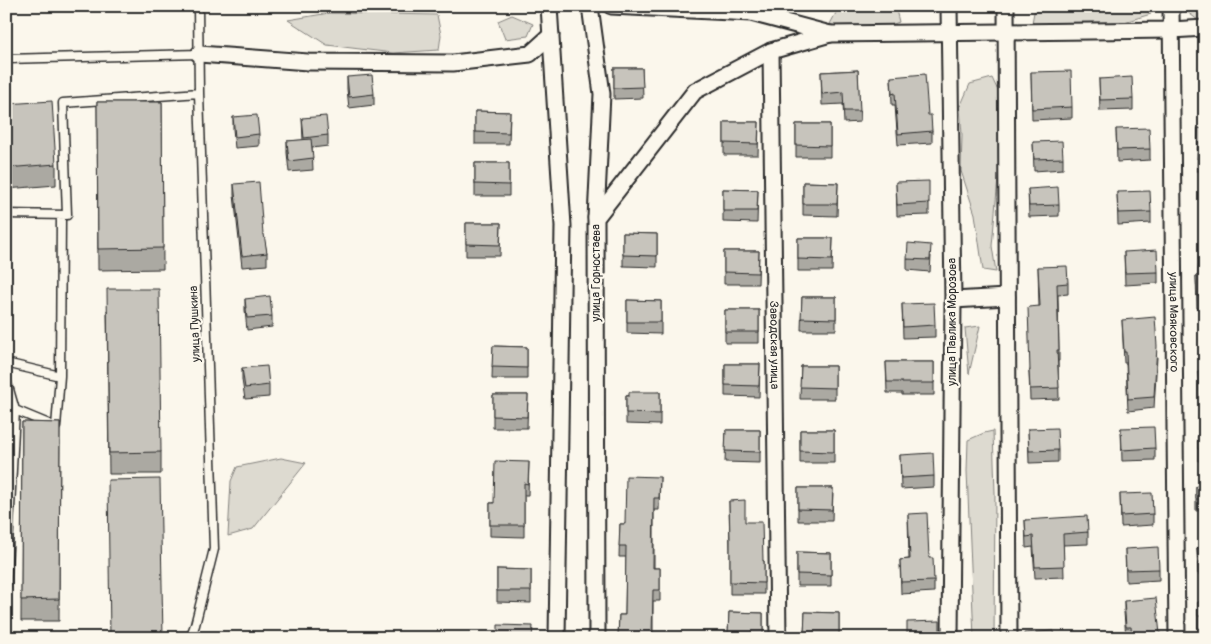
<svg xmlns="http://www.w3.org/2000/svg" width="1211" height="644" font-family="Pangolin,sans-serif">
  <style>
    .green { fill: #dddad0; stroke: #84827e }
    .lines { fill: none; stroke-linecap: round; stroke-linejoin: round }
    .lane-casing { stroke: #2b2b2b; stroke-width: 11 }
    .street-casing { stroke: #2b2b2b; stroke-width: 19 }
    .lane { stroke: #fbf7ec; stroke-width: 8 }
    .street { stroke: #fbf7ec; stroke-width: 15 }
    .wall { fill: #aba9a2; stroke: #2b2b2b }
    .building { fill: #c7c4bc; stroke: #2b2b2b }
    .labels { text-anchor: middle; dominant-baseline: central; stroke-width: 4.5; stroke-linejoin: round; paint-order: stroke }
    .street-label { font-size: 12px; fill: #2b2b2b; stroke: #fbf7ec }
  </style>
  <rect width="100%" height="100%" fill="#fbf7ec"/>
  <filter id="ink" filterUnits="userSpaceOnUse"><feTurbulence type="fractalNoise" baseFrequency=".02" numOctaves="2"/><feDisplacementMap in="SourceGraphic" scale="10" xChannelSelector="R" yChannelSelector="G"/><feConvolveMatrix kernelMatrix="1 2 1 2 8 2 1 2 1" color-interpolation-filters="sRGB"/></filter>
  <g filter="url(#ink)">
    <path class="green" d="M848 6H895L899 22 874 31H846L830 24 837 11Z
      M1044 6H1141L1151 14 1087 33H1047L1032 23 1034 12Z
      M1189 6H1205V19L1198 20 1183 9Z
      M329 13 437 15 441 35 439 50 393 53 327 45 288 20Z
      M512 15 533 24 528 36 505 39 498 21Z
      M992 78 999 93 1002 133 992 246 996 272 983 270 975 214 961 171 962 135 960 107 970 84Z
      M980 326 969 374 965 328Z
      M993 431 995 493 994 638H974L967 471 968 440 984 433Z
      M281 458 306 463 253 529 228 536 231 481 237 467Z"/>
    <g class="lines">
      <g class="lane-casing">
        <path id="lane" d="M6 59 199 54
          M6 214 67 215 63 103 199 93
          M6 363 60 376 61 215
          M6 379 15 410
          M6 587 15 410 56 427 60 376
          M190 638 195 625 214 549 199 93 198 6"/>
      </g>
      <g class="street-casing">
        <g id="street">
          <path d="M549 6 563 226 557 638"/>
          <path d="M590 6 602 94 596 218"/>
          <path d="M611 6 751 13 830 34 1171 30 1205 28"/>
          <path d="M949 6 953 300 950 638"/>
          <path d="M1006 6 1009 638"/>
          <path id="s1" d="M1171 6 1177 638"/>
          <path id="s2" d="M771 51 778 638"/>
          <path d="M199 54 308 62 453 63 530 54 551 35"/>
          <path d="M953 300 1007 297"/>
          <path d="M597 638 596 218 695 91 771 51 830 34"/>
        </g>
      </g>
      <use href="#lane" class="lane"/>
      <use href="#street" class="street"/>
    </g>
    <path class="wall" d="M614 68H642L643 98 614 99Z
      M858 70 860 122 844 123 843 104 822 105 821 72Z
      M1031 72 1072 107V118L1032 120Z
      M347 77 374 94V105L349 108 347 89Z
      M891 77 928 115 932 131V143L898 145 895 105H892Z
      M1099 79 1133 99V110L1100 111Z
      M97 102H162L163 269 98 270Z
      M6 104 56 164V185L6 189Z
      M475 111 510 112 509 144H475Z
      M233 117 259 134V146L235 148 233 129Z
      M302 118 328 135V146L312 148 313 170 289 172 287 153V141L303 140Z
      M724 122H759L758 155H724Z
      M796 124H830V157H796Z
      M1198 128 1205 129V171H1197Z
      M1116 129 1150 149V160L1117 162Z
      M1033 142 1063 158V169L1034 171Z
      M475 163H509V196H475Z
      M803 182 838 183 837 216 803 215Z
      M896 182 929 203V215L897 216Z
      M234 184 263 234 267 253V265L242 267 234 195Z
      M723 189 758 190 757 223 723 222Z
      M1028 189 1059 205V216L1029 217Z
      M1117 192 1151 212V223L1118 225Z
      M466 223H501L500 256H466Z
      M623 233 657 234V267L623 266Z
      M798 238H833L832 271H798Z
      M724 251H759L758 284H724Z
      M1124 252 1158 272V283L1125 285Z
      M1205 252V342H1202L1201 308H1197L1196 276H1198Z
      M931 256 930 272 907 270V259Z
      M1038 267 1068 283V294L1058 295 1059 350V361H1058L1059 399 1030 400 1029 371H1030L1039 306Z
      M802 297H836V330H801Z
      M245 299 272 316V327L247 330 245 310Z
      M627 300 661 301V334L627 333Z
      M902 304 935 325V337L903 338Z
      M107 310 161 452V474H109Z
      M725 310H759V343H725Z
      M1122 320 1157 357 1154 408 1128 411 1126 363H1124Z
      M493 346 527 347V379H492Z
      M886 362H934V395H902V393H887Z
      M725 364H760L759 397 725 396Z
      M801 366H835V399H800Z
      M242 368 269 385V397L245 399 242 380Z
      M1198 371H1205V396H1199Z
      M660 392V425L626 424V396Z
      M493 395H528L527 428H493Z
      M22 422 60 423 59 621H21Z
      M1121 428 1155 448V460L1122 461Z
      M1028 429 1058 450V462L1029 463Z
      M726 430H760V463L725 462Z
      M800 430H834V463H800Z
      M1205 435V461H1198V436Z
      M900 455 934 476V487L901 489Z
      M529 462 528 495H524V537L490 536V503H494Z
      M660 477 659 510H654V568H660V601H653V638H618L619 615H625L626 557H619L620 524H625Z
      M1205 485V510L1196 511V486Z
      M798 488H833L832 521H798Z
      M1120 494 1153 514V525L1121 527Z
      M729 501 745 522 763 561H764V594H730V549Z
      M908 514 929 558 934 581V592L901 594 900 560 909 559Z
      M1025 520 1088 532V544L1063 545 1064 577 1035 578 1033 547 1026 548Z
      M1197 548H1205V574H1198Z
      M1125 549 1159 569V580L1126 582Z
      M797 552 831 553V586H797Z
      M497 569 531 570V603L497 602Z
      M1124 601 1160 634 1165 638H1126L1124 612Z
      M1198 602H1205V627L1198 628Z
      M729 612 763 613V638H728Z
      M805 612 839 613V638H804Z"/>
    <path class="building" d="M614 68H642L643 87 614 88Z
      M858 70 860 111H844L843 92 822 94 821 72Z
      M1071 71 1072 107 1032 109 1031 72Z
      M925 74 928 115H931L932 131 898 134 895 93 892 94 891 77Z
      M372 75 374 94 349 97 347 77Z
      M1132 77 1133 99 1100 100 1099 79Z
      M52 101 56 164 6 168V104Z
      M97 102H162L163 248 98 249Z
      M475 111 510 112 509 133 475 132Z
      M257 115 259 134 235 137 233 117Z
      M326 116 328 135 304 138 302 118Z
      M724 122H759L758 144 724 143Z
      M796 124H830V146L796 145Z
      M1149 128 1150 149 1117 150 1116 129Z
      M1198 128 1205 129V160L1197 159Z
      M311 139 313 158 289 161 287 141Z
      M1062 141 1063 158 1034 159 1033 142Z
      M475 163H509V185L475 184Z
      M929 181V203L897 205 896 182Z
      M259 182 263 234H264L267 253 242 256 234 184Z
      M803 182 838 183 837 204H803Z
      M1058 187 1059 205 1029 206 1028 189Z
      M723 189 758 190 757 211H723Z
      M1150 191 1151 212 1118 213 1117 192Z
      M466 223H501L500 245 466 244Z
      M623 233 657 234V256L623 255Z
      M798 238H833L832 260 798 259Z
      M908 243 931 245 930 260 907 259Z
      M1157 250 1158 272 1125 273 1124 252Z
      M724 251H759L758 273 724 272Z
      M1199 251 1205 252V331H1202L1201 296H1197L1196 276H1198Z
      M1067 266 1068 283 1057 284 1059 350H1057L1059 388 1030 389 1029 371H1030L1028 307 1040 306 1038 267Z
      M107 289H159L161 452 109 453Z
      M270 296 272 316 247 318 245 299Z
      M802 297H836V319L801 318Z
      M627 300 661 301V322H627Z
      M934 303 935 325 903 327 902 304Z
      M725 310H759V332H725Z
      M1155 317 1157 346 1154 397 1128 399 1126 352H1124L1122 320Z
      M493 346 527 347V368L492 367Z
      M886 362H934V383H902V382H887Z
      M725 364H760L759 386 725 385Z
      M267 366 269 385 245 388 242 368Z
      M801 366H835V388L800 387Z
      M1198 371H1205V385H1199Z
      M629 392H660V414L626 413V396H629Z
      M493 395H528L527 417 493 416Z
      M22 422 60 423 59 599 21 600Z
      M1154 427 1155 448 1122 450 1121 428Z
      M1057 428 1058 450 1029 451 1028 429Z
      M726 430H760V452L725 451Z
      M800 430H834V452L800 451Z
      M1205 435V449H1198V436Z
      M933 453 934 476 901 478 900 455Z
      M495 461 529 462 528 484 524 483V525H490V503H494Z
      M626 476 660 477 659 498H654L653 568H660V590H653L652 638 618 637 619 615H625L626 546H619L620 524H625Z
      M160 479 163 638H110L108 480Z
      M1205 485V499H1196V486Z
      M798 488H833L832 510 798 509Z
      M1152 493 1153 514 1121 516 1120 494Z
      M745 500V522H762L763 561H764V583L730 582V541L729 501Z
      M927 513 929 558H933L934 581 901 582 900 560 910 559 908 514Z
      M1087 516 1088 532 1063 534 1064 566 1035 567 1033 536 1026 537 1025 520Z
      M1158 547 1159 569 1126 570 1125 549Z
      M1197 548H1205V562H1198Z
      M797 552 831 553V575L797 574Z
      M497 569 531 570V591H497Z
      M1156 598 1160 634H1165V638H1132L1131 627H1126L1124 601Z
      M1198 602H1205V616H1198Z
      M729 612 763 613V634L728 633Z
      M805 612 839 613V634H804Z
      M940 621V638H907V622Z
      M498 625 533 626 532 638H498Z
      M1053 631 1054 638H1024V633Z"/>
  </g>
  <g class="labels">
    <g class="street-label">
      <text transform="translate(596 273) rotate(-90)">улица Горностаева</text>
      <text transform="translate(952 322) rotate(-90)">улица Павлика Морозова</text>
      <text stroke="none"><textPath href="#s1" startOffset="316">улица Маяковского</textPath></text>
      <text transform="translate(195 324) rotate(-92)">улица Пушкина</text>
      <text stroke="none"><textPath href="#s2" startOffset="294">Заводская улица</textPath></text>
    </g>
  </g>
  <rect width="1211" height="644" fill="none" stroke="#fbf7ec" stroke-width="25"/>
  <rect x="12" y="12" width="1186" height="619" fill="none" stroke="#2b2b2b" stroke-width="2" filter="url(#ink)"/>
</svg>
